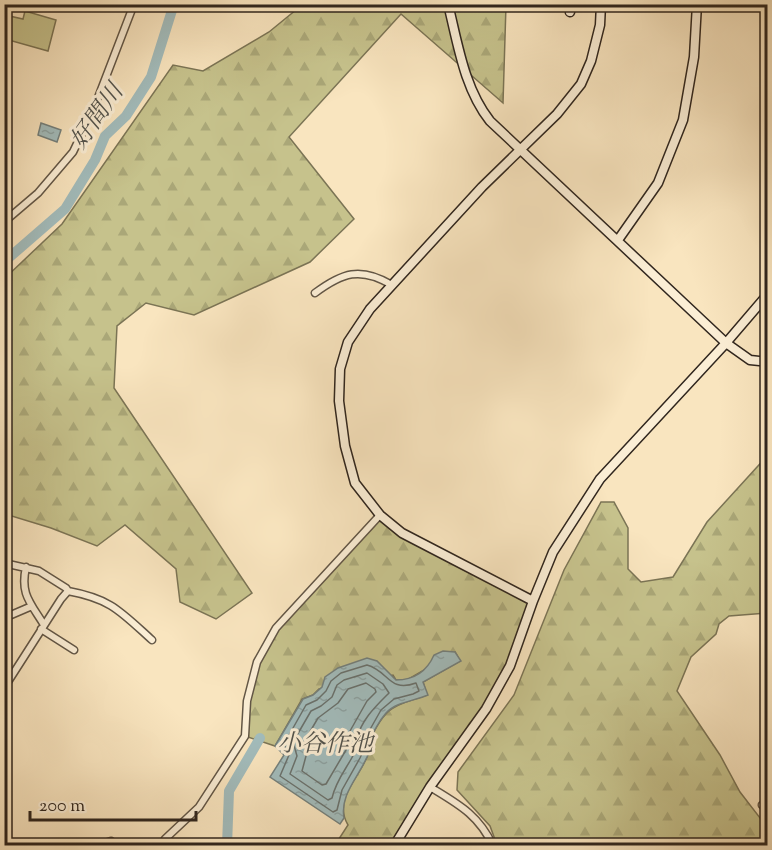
<svg xmlns="http://www.w3.org/2000/svg" width="772" height="850" font-family="'Sorts Mill Goudy','Noto Serif JP',serif">
  <style>
    .grass { fill: #c6c28c; stroke: #7b7455; stroke-width: 1.5 }
    .forest { fill: url(#forest-firs); stroke: #7b7455; stroke-width: 1.5 }
    .water { fill: url(#water-ripples); stroke: #74807d; stroke-width: 1.5 }
    .lines { fill: none; stroke-linecap: round; stroke-linejoin: round }
    .shore { stroke: #69716d; stroke-width: 1.5 }
    .river { stroke: #a2bcbc; stroke-width: 10 }
    .street-casing { stroke: #625646; stroke-width: 9 }
    .secondary-casing { stroke: #30261e; stroke-width: 11 }
    .street { stroke: #fbeed5; stroke-width: 6 }
    .secondary { stroke: #fbeed5; stroke-width: 8 }
    .labels { text-anchor: middle; dominant-baseline: central; stroke-width: 6; stroke-linejoin: round; paint-order: stroke }
    .water-label { font-size: 24px; font-style: italic; fill: #52534d; stroke: #fbeed5 }
  </style>
  <defs>
    <pattern id="forest-firs" width="22" height="20" patternUnits="userSpaceOnUse" patternTransform="scale(1.5)"><rect width="22" height="20" fill="#c6c28c"/><path d="M5 1l3.5 6h-7zM16 11l3.5 6h-7z" fill="#aaa778"/></pattern>
    <pattern id="water-ripples" width="26" height="14" patternUnits="userSpaceOnUse" patternTransform="scale(1.5)"><rect width="26" height="14" fill="#a2bcbc"/><path d="M2 4q2-2 4 0t4 0M15 11q2-2 4 0t4 0" fill="none" stroke="#8ca1a1"/></pattern>
  </defs>
  <rect width="100%" height="100%" fill="#f9e5bf"/>
  <filter id="stains"><feTurbulence type="fractalNoise" baseFrequency=".00333" numOctaves="4"/><feColorMatrix values="0 0 0 0 .2 0 0 0 0 .09 0 0 0 0 .02 0 0 0 .5 -.17"/></filter>
  <radialGradient id="worn" r=".72"><stop offset=".6" stop-color="#630" stop-opacity="0"/><stop offset="1" stop-color="#630" stop-opacity=".3"/></radialGradient>
  <path class="grass" d="M25 11 56 20 48 51 5 39V15L23 19Z"/>
  <path class="forest" d="M302 5H506L503 103 401 14 289 137 354 219 310 262 194 315 146 303 117 326 114 388 252 593 216 619 180 602 176 569 125 525 97 546 51 528 5 514 4 279 62 224 173 65 203 71 269 32Z
    M767 456V613L729 616 719 624 716 634 691 657 677 691 720 755 740 792 767 827V845H497L490 826 457 790 458 772 514 695 564 570 601 502H614L628 528V569L641 582 673 577 707 522Z
    M380 515 402 533 533 601 510 666 394 845H335L348 825C333 800 358 779 367 757 370 752 369 749 370 743 371 734 382 717 389 711 399 702 414 700 427 695L423 682 460 661 455 652 407 680H396L393 675 319 689 313 695 302 699 275 746 245 736 247 701 257 662 276 628Z"/>
  <path class="water" d="M41 123 61 130 57 142 38 135Z
    M443 651 455 652 461 661 423 682 428 695C414 701 396 702 386 713 380 720 372 733 370 742 368 748 370 753 366 759 357 779 340 795 344 818L340 824 270 777 284 755 275 746 303 699 313 695 322 687 325 677 338 668 367 658 377 661 396 680C414 680 427 671 434 655Z"/>
  <g class="lines">
    <path class="shore" d="M367 665C389 671 389 693 416 683L419 691 413 694 394 699 381 710 364 740V749L360 758 342 790 337 810 333 812 280 776 289 755 284 744 306 705 317 700 326 691 331 681 341 673Z
      M367 673 383 684 389 693C376 706 361 720 357 739 355 744 357 747 355 752 347 768 336 780 332 798L328 800 290 774 297 756 293 742 311 711 321 706 332 697 337 685 344 680Z
      M366 683 375 689 376 692 367 701 350 731 346 750 326 784 322 785 302 771 306 756 304 742 318 718 338 703 348 689Z"/>
    <path class="river" d="M4 262 65 209 95 160 105 136 126 116 151 77 174 4
      M227 846 229 791 260 738"/>
    <g class="street-casing">
      <path id="street" d="M4 222 38 193 73 152 94 108 134 4
        M315 293C342 273 360 266 392 285
        M4 563 39 571 66 588 68 591
        M26 567C20 594 30 602 44 625
        M4 618 32 606
        M41 629 74 650
        M4 688 61 599 68 591C111 599 120 611 152 640
        M430 787C458 804 479 815 493 846
        M762 805 768 810
        M96 846 111 841 116 846
        M161 846 165 839 199 807 245 736 247 701 257 662 276 628 380 515"/>
    </g>
    <g class="secondary-casing">
      <path id="secondary" d="M448 4C458 44 464 88 490 121L726 343 750 360 768 362
        M570 12 572 4
        M618 240 658 183 683 120 694 57 697 4
        M533 601 402 533 380 515 355 483 345 446 339 401 340 369 348 342 370 309 482 187 557 114 581 84 591 61 600 25 601 4
        M394 846 430 787 486 709 510 666 533 601 553 552 600 479 726 343 768 294"/>
    </g>
    <use href="#street" class="street"/>
    <use href="#secondary" class="secondary"/>
  </g>
  <g class="labels">
    <g class="water-label">
      <text transform="translate(98 117) rotate(-55)">好間川</text>
      <text x="325" y="745">小谷作池</text>
    </g>
  </g>
  <rect width="772" height="850" fill="none" stroke="#f9e5bf" stroke-width="24"/>
  <rect x="6" y="6" width="760" height="838" fill="none" stroke="#30261e" stroke-width="3"/>
  <rect x="12" y="12" width="748" height="826" fill="none" stroke="#30261e" stroke-width="1.5"/>
  <path d="M30 811v9h166v-9" fill="none" stroke="#30261e" stroke-width="3"/>
  <text x="39" y="811" font-size="18" fill="#30261e" stroke="#fbeed5" stroke-width="4.5" paint-order="stroke">200 m</text>
  <rect width="100%" height="100%" filter="url(#stains)"/>
  <rect width="100%" height="100%" fill="url(#worn)"/>
</svg>
